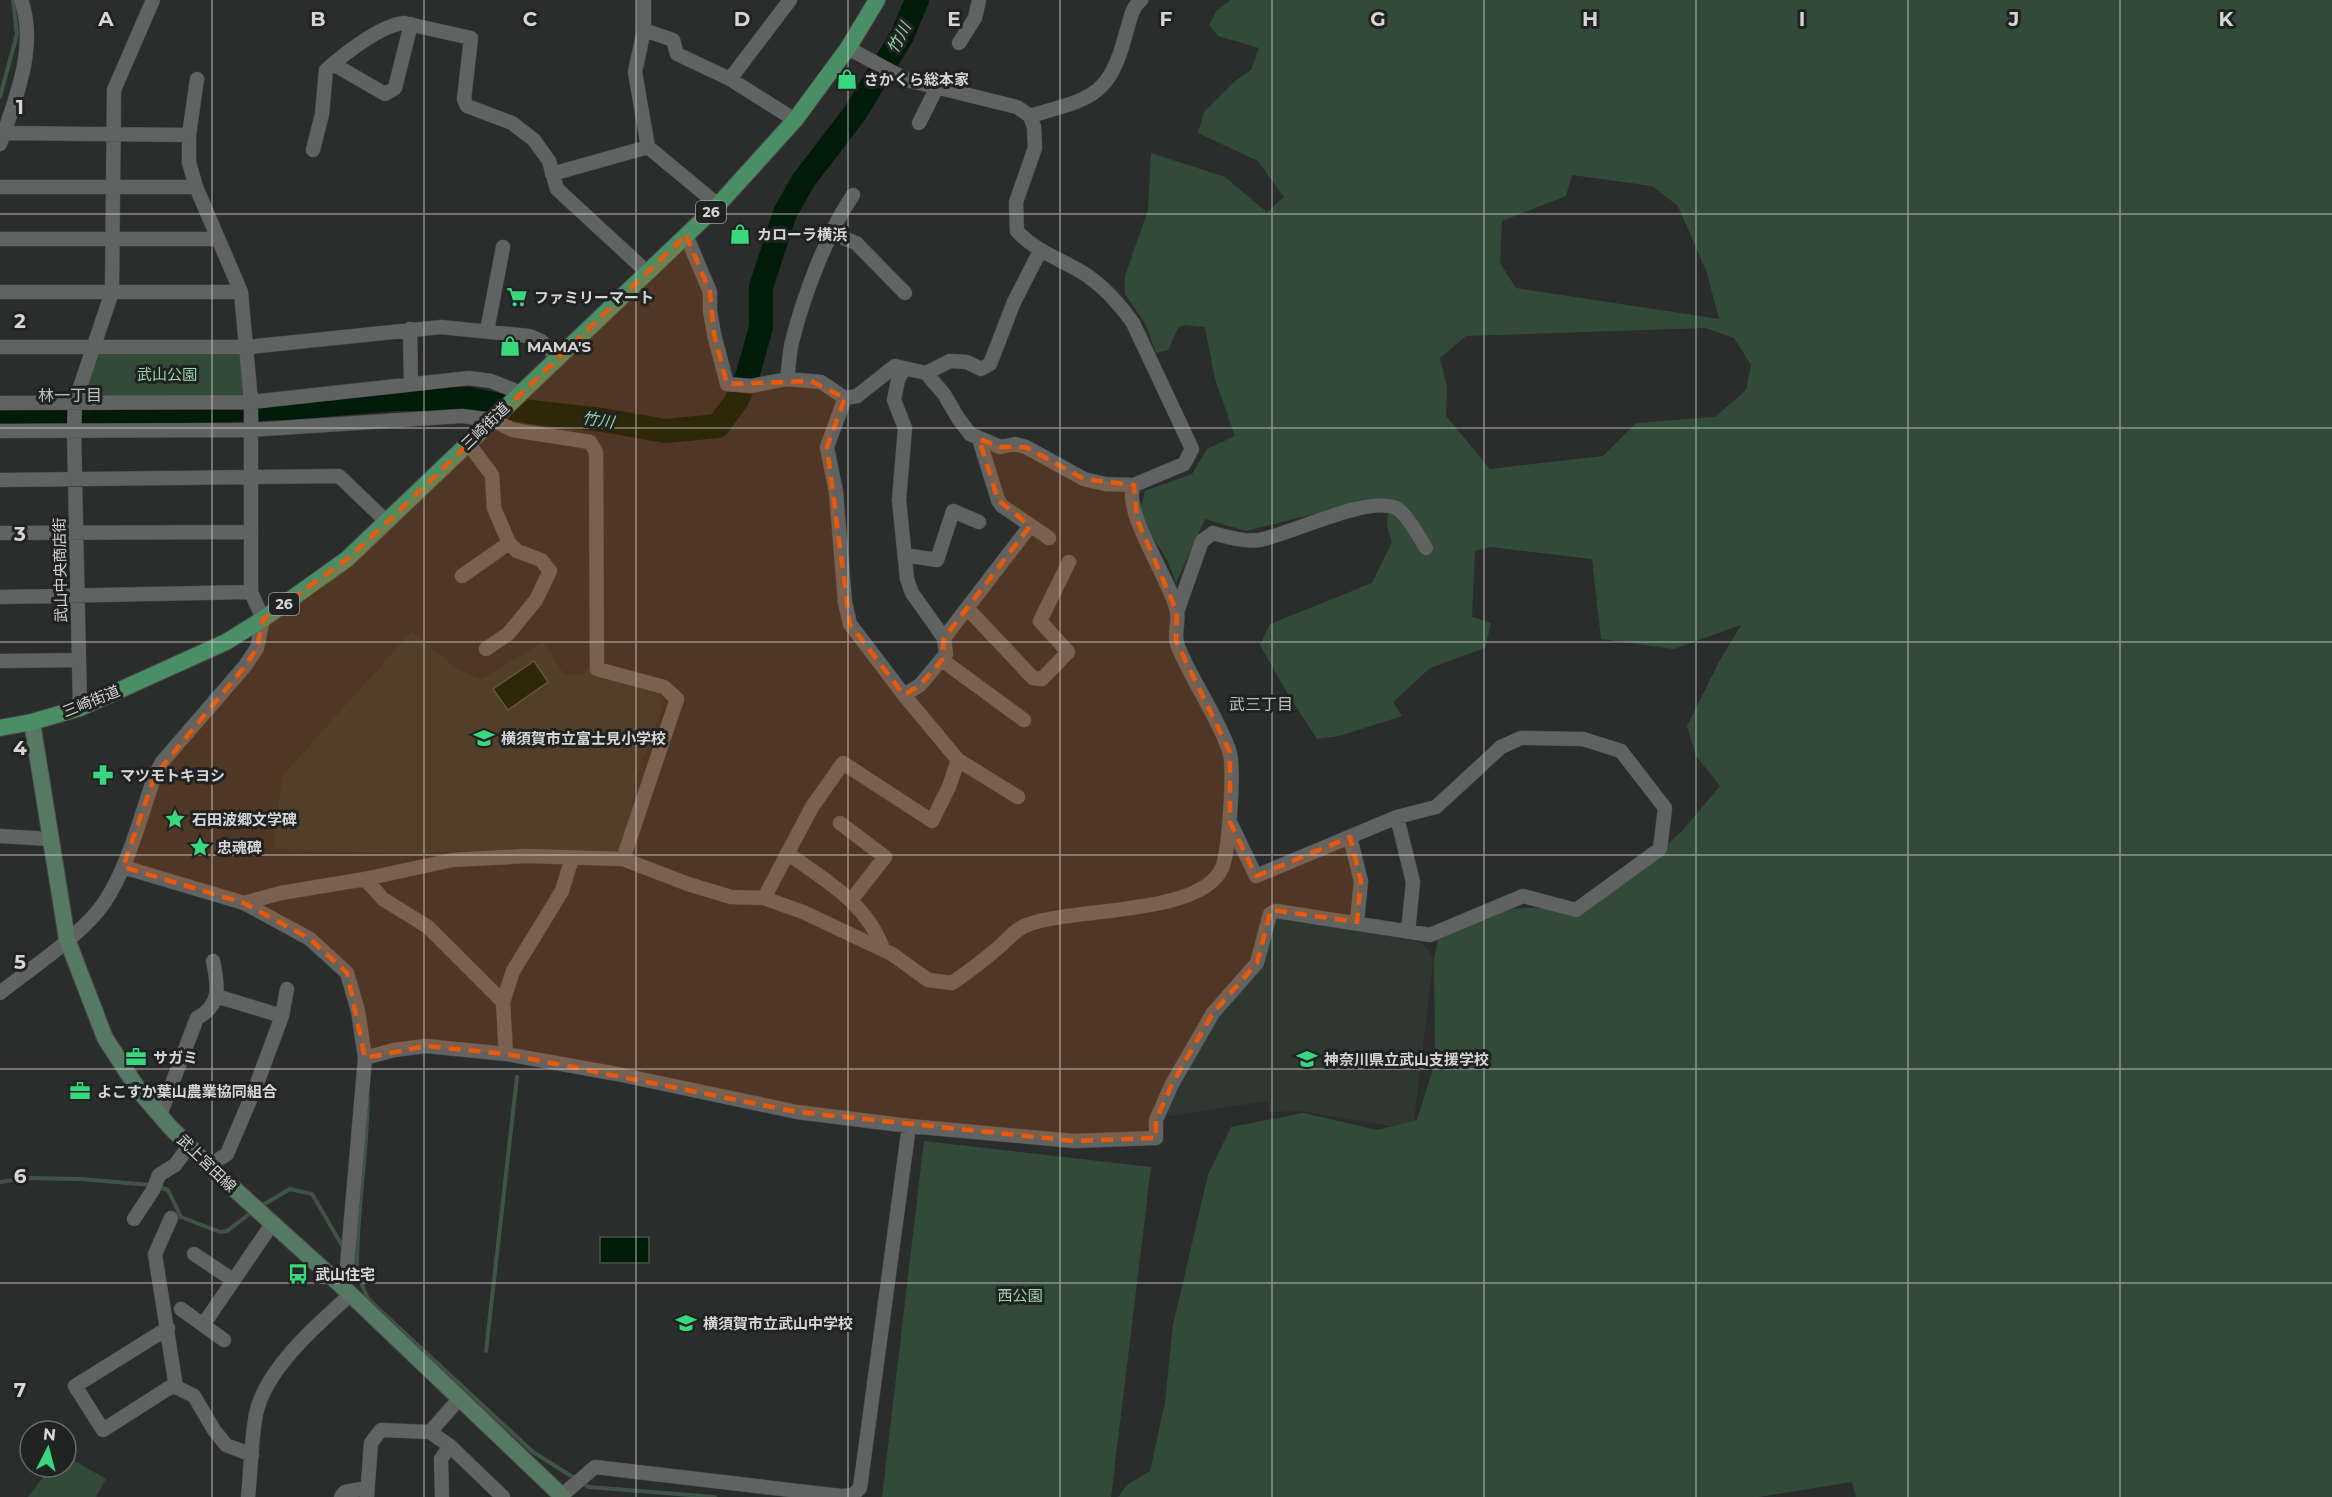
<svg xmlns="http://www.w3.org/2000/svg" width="2332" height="1497" font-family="Montserrat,'Noto Sans JP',sans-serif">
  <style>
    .built { fill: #2f3731 }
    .green { fill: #324b39; fill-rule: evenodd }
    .water { fill: #001c09; stroke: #405446; stroke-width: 1.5 }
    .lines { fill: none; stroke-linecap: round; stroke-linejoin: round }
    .stream { stroke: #405446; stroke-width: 4 }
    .river { stroke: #001c09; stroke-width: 24 }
    .minor-casing { stroke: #464846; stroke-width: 15 }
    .secondary-casing { stroke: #464846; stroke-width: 18 }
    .primary-casing { stroke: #464846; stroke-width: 18 }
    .minor { stroke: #606361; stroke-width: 14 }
    .secondary { stroke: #557963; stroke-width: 16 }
    .primary { stroke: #4a8e66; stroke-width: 16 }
    .marked { fill: #e8590c; fill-opacity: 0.2; stroke: #e8590c; stroke-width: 4.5; stroke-dasharray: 12 8; stroke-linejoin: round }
    .grid { fill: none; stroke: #d5d6d5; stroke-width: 1.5; stroke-opacity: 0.55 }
    .labels { text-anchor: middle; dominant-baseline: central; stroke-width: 6; stroke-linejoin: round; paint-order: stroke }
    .shield { fill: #212322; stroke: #9fa09f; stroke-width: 1.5 }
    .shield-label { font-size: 14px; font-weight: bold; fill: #d5d6d5 }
    .poi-label { font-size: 15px; font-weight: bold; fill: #d5d6d5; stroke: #212322; text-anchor: start }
    .park-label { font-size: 15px; fill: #99d5ab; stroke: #212322 }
    .street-label { font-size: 15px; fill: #d5d6d5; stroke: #212322 }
    .water-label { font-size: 16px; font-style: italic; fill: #94d0a6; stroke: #212322 }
    .neighbourhood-label { font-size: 16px; fill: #bdc0be; stroke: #212322 }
    .grid-label { font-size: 20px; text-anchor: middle; font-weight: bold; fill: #d5d6d5; stroke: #212322; stroke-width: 6; stroke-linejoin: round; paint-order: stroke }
  </style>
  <rect width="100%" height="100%" fill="#2b2d2c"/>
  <path class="built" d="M412 631 455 668 481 679 543 642 564 674H584L586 666 660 693 664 702 638 774 623 847 615 851H545L481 856 459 851 411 854 273 849 282 776Z
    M1282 915 1421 943 1429 950 1433 962 1413 1130 1301 1111 1270 1112 1268 1101 1169 1116 1165 1110 1214 1017 1259 961 1272 921Z"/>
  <path class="green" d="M1231 0H2332V1497H1856L1852 1482 1759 1497H1118L1127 1485 1150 1471 1165 1402 1173 1325 1208 1175 1231 1127 1303 1113 1377 1130 1417 1120 1435 1062 1434 958 1441 926 1488 910 1589 905 1643 867 1682 831 1720 786 1696 756 1687 726 1720 660 1741 625 1674 649 1601 639 1592 559 1490 547 1475 551 1472 617 1491 623 1485 648 1430 668 1393 702 1402 716 1339 736 1317 739 1289 696 1260 645 1270 624 1372 583 1392 542 1387 526 1388 513 1378 498 1246 531 1205 519 1176 583 1167 560 1139 514 1145 491 1192 474 1207 449 1235 436 1215 379 1205 327 1184 325 1178 328 1168 350 1156 353 1146 325 1125 294V276L1148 210 1151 153 1225 177 1267 212 1284 197 1258 161 1198 133 1204 112 1235 81 1251 70 1259 48 1218 36 1209 25 1217 10ZM1572 175 1652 186 1678 206 1707 273 1719 319 1516 288 1500 263 1502 221 1566 196ZM1706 328 1734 338 1751 365 1746 390 1715 417 1636 423 1603 456 1490 469 1446 416 1447 386 1440 358 1466 336Z
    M93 347H248L251 402H75Z
    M924 1141 1151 1167 1111 1497H882Z
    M66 1456 106 1479 96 1497H28L51 1467H66Z"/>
  <path class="water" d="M534 661 548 682 508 710 493 689Z
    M600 1237H649V1263H600Z"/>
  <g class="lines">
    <path class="stream" d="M0 97 17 34 13 0
      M0 1182 28 1178 81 1179 151 1185
      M158 1187 168 1190 181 1217 220 1232 227 1231 252 1212
      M261 1206 290 1189 312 1194 343 1247
      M352 1261 368 1299 533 1452 576 1479
      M357 1267C357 1210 367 1154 368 1098
      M486 1351 517 1077
      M582 1483 589 1487 715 1497"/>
    <path class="river" d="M0 417 287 408 395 399H469L531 412 603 420 665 431 718 426 737 400 748 374 761 327V287L785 213 803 181 855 113 902 36 917 0"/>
    <g class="minor-casing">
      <path id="minor" d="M644 0V30L635 72 648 147 718 205
        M644 30 673 40 677 54 730 79 790 0
        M959 43 975 18 979 0
        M848 48 907 80 1017 107 1030 116 1034 127 1035 148 1016 202 1017 231C1037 253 1064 260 1088 276 1105 288 1121 306 1133 323L1192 449 1184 464 1134 485 1105 484 1084 479 1026 447 1015 444 1000 447 970 434 958 418 944 394 926 373
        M333 64 385 94 395 88 411 24
        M730 79 795 120
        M1030 116C1090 98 1109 99 1126 33 1130 21 1131 8 1141 0
        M919 123 937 87
        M4 133 189 135 197 79
        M0 144C15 101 38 45 21 0
        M313 150 322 114 326 70C344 54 381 25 404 23L471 38 464 99 467 106 512 123 534 140 549 161 557 189 648 273
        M552 174 648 147
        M0 187H196
        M831 233 856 243 905 293
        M686 235 710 292V311L714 334 727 384 751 386 787 379 811 381 821 382 845 398 827 447 836 492 845 602 850 624 904 695 958 760 1018 797
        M0 239H216
        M0 292H241
        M410 329 411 384
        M487 331 503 247
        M0 347H248L441 327 529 336 541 341 557 357
        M787 379C789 367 789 354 792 342 803 297 827 233 853 195
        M845 398 857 396 895 366 926 373 950 361 967 362 981 369 990 364 1014 302 1040 251
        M0 403 251 402 469 378 491 381 521 393
        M0 431 250 430 462 416 492 420 513 430 590 442 596 452 597 669 664 687 677 699 623 859 526 856 452 860 365 879 281 893 244 903
        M979 439 998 500 1002 506 1049 538
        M468 443 492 475 494 508 509 543 517 551 541 560 550 571 536 600 508 634 486 649
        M0 480 339 476 387 522
        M0 533 251 532
        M905 555 937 560 953 511 979 522
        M462 576 509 543
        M0 597 251 592
        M968 609 1033 678 1042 679 1068 652 1040 621 1069 562
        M1177 612 1202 541 1213 533C1228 537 1244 542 1259 540 1292 534 1367 495 1396 508 1406 513 1420 538 1426 548
        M944 638 1030 526
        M942 660 1024 720
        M0 661 78 660
        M904 695 920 685 946 654 944 638 912 593 907 579 899 500 905 428 894 400 898 380 904 368
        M80 708 74 432 75 402 112 292 114 90 153 0
        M1397 817 1413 882 1408 932
        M840 823 885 857 852 899
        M0 836 50 839
        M1350 837 1361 881 1357 922
        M787 853C826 881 866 902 883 949
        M623 859 688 884 731 897 764 898 803 912 892 954 928 980 952 983C968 972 984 960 999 947 1007 940 1017 928 1027 925 1073 907 1201 916 1222 868 1229 852 1235 766 1229 750 1216 713 1191 680 1177 644 1174 634 1179 622 1177 612 1173 584 1121 510 1134 485
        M123 867 244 903 310 939 347 973 358 1011 365 1058 345 1289
        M365 879 383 899 428 927 503 1002 506 1054
        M764 898 812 807 843 763 932 821 949 787 958 760
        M0 993C31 968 82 935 104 903 129 865 140 818 155 775L162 762 245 666 257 648 263 619 251 592V402L241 292 196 187 189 162V135
        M216 996 282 1016
        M503 1002 513 971 562 891 572 858
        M365 1058 394 1050 426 1046 506 1054 617 1074 797 1112 909 1126 1074 1141 1156 1138V1120L1172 1084 1213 1013 1257 963 1270 914 1276 911 1430 935 1523 896 1576 910 1660 849 1665 808 1621 751 1583 739 1521 738 1501 747 1436 807 1397 817 1256 876 1230 822
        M160 1115 197 1018C222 1005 218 985 213 961
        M209 1166 227 1154 256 1086 282 1016 287 989
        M171 1218 155 1254 176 1387 194 1396 214 1430 226 1445 252 1455
        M134 1219 153 1190 159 1175 175 1165 189 1146
        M194 1254 233 1280
        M181 1309 224 1340
        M203 1325 272 1224
        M168 1328 75 1386 103 1430 175 1384
        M430 1432 459 1399
        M561 1496 595 1467 841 1496 853 1495 860 1488 909 1126
        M248 1497C251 1470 251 1440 256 1414 265 1369 318 1324 350 1295
        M341 1497 345 1492 367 1488
        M367 1497 371 1443 381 1430 430 1432 450 1446 503 1497
        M442 1497 441 1459 450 1446"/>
    </g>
    <g class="secondary-casing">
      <path id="secondary" d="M32 722 67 939 105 1038 140 1092 170 1127 209 1166 345 1289 563 1497"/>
    </g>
    <g class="primary-casing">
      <path id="primary" d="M0 728 32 722 80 708 226 642 263 619 347 559 718 205 795 120 848 48 877 0"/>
    </g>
    <use href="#minor" class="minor"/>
    <use href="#secondary" class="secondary"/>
    <use href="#primary" class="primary"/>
  </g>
  <path class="marked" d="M686 235 710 292 714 334 727 384 811 381 845 398 827 447 850 624 904 695 920 685 942 660 944 638 1030 526 998 500 979 439 1000 447H1026L1084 479 1134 485 1137 519 1177 612 1176 641 1230 752V822L1256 876 1350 837 1361 881 1357 922 1271 910 1257 963 1213 1013 1172 1084 1156 1120V1138L1074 1141 797 1112 506 1054 426 1046 365 1058 347 973 310 939 244 903 123 867 155 775 245 666 257 648 263 619 347 559 387 522Z"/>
  <path class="grid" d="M212 0V1497M424 0V1497M636 0V1497M848 0V1497M1060 0V1497M1272 0V1497M1484 0V1497M1696 0V1497M1908 0V1497M2120 0V1497M0 214H2332M0 428H2332M0 642H2332M0 855H2332M0 1069H2332M0 1283H2332"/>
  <defs>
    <g id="shop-bare" transform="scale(1.62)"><path d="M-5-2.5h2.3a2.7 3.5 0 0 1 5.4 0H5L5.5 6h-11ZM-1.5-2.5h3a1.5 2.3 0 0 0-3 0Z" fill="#39d87f" stroke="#212322" stroke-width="2.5" paint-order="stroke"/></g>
    <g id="supermarket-bare" transform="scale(1.62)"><path d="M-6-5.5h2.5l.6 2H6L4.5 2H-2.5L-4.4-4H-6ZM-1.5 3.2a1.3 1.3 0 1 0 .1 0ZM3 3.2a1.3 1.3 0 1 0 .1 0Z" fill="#39d87f" stroke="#212322" stroke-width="2.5" paint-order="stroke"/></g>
    <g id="school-bare" transform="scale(1.62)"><path d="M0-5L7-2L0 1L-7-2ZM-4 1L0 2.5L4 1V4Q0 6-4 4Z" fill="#39d87f" stroke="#212322" stroke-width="2.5" paint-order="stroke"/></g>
    <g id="pharmacy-bare" transform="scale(1.62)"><path d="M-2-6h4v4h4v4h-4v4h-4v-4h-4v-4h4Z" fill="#39d87f" stroke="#212322" stroke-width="2.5" paint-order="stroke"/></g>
    <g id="sight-bare" transform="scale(1.62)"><path d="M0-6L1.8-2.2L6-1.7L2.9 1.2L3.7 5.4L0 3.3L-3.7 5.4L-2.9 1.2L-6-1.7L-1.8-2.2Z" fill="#39d87f" stroke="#212322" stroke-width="2.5" paint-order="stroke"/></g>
    <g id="office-bare" transform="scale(1.62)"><path d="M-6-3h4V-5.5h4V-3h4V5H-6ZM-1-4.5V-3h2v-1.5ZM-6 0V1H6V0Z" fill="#39d87f" stroke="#212322" stroke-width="2.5" paint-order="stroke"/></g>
    <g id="bus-bare" transform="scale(1.62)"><path d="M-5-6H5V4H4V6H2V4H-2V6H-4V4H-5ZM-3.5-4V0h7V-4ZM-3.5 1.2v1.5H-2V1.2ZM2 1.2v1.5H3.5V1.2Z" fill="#39d87f" stroke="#212322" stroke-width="2.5" paint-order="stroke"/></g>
  </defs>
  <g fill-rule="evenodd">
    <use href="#shop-bare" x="847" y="79"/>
    <use href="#shop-bare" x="740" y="234"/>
    <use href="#supermarket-bare" x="517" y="297"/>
    <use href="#shop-bare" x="510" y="346"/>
    <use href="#school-bare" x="484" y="738"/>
    <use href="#pharmacy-bare" x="103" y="775"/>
    <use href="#sight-bare" x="175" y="819"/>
    <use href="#sight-bare" x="200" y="847"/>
    <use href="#office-bare" x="136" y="1057"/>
    <use href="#school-bare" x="1307" y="1059"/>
    <use href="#office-bare" x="80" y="1091"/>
    <use href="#bus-bare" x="298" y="1274"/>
    <use href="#school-bare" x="686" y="1323"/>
  </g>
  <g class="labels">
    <g class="shield">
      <rect x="696" y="201" width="30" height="22" rx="4.5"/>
      <rect x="269" y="593" width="30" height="22" rx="4.5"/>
    </g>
    <g class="shield-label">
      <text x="711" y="212">26</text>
      <text x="284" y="604">26</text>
    </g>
    <g class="poi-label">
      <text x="864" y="79">さかくら総本家</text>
      <text x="757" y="234">カローラ横浜</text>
      <text x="534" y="297">ファミリーマート</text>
      <text x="527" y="346">MAMA'S</text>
      <text x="501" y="738">横須賀市立富士見小学校</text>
      <text x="120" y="775">マツモトキヨシ</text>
      <text x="192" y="819">石田波郷文学碑</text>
      <text x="217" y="847">忠魂碑</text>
      <text x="153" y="1057">サガミ</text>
      <text x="1324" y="1059">神奈川県立武山支援学校</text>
      <text x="97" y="1091">よこすか葉山農業協同組合</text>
      <text x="315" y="1274">武山住宅</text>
      <text x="703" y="1323">横須賀市立武山中学校</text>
    </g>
    <g class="park-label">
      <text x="167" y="374">武山公園</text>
      <text x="1020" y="1295">西公園</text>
    </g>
    <g class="street-label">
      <text transform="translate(485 426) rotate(-44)">三崎街道</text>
      <text transform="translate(60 570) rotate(-91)">武山中央商店街</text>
      <text transform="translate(91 701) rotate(-22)">三崎街道</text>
      <text transform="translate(207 1163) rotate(44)">武上宮田線</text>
    </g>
    <g class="water-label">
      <text transform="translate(899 38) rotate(-62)">竹川</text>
      <text transform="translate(598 420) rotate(9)">竹川</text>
    </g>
    <g class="neighbourhood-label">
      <text x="70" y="395">林一丁目</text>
      <text x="1261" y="704">武三丁目</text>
    </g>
  </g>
  <g class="grid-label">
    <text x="106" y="26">A</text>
    <text x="318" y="26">B</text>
    <text x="530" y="26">C</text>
    <text x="742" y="26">D</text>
    <text x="954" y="26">E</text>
    <text x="1166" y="26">F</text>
    <text x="1378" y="26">G</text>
    <text x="1590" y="26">H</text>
    <text x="1802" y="26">I</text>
    <text x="2014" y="26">J</text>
    <text x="2226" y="26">K</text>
    <text x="20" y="114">1</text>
    <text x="20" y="328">2</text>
    <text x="20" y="541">3</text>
    <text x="20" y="755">4</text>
    <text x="20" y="969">5</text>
    <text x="20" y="1183">6</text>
    <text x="20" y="1397">7</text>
  </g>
  <g transform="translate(48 1449) rotate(6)"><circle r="28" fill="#212322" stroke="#696b6a" stroke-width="1.5"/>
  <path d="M0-4.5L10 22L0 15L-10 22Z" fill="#39d87f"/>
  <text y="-9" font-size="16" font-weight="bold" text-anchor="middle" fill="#d5d6d5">N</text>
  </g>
</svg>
